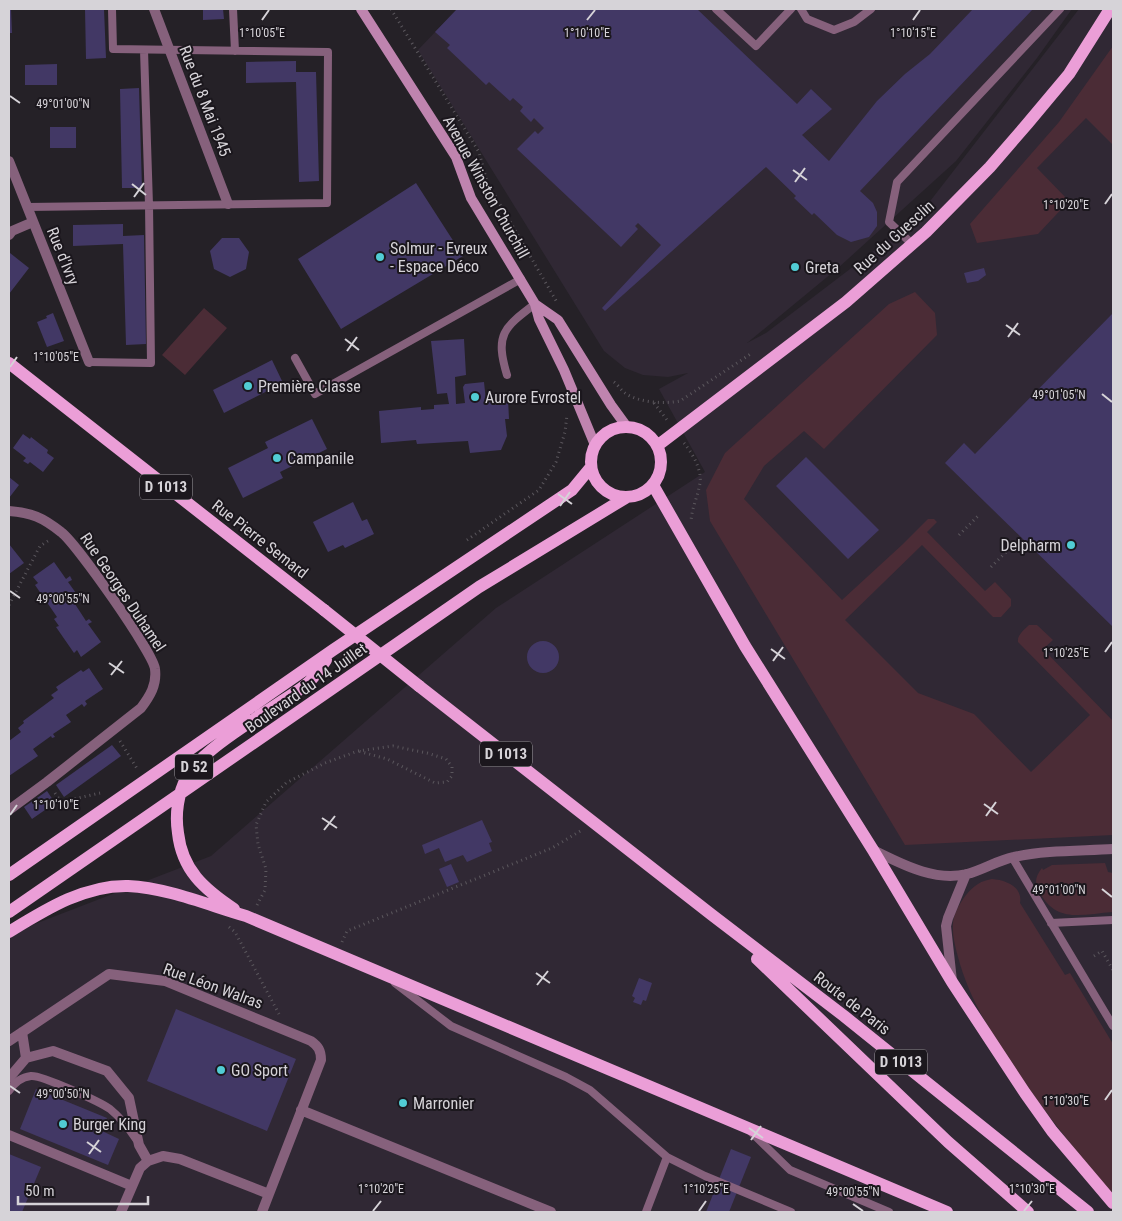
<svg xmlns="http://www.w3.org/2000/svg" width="1122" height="1221" font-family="'Roboto Condensed',sans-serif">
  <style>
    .built { fill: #302834 }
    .green { fill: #4b2c36 }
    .building { fill: #423865 }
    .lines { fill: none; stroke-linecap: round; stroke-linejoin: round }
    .path { stroke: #5b575d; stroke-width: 3; stroke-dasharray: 1 4; stroke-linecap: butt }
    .service { stroke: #86617c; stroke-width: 8 }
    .minor { stroke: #86617c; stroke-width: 10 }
    .secondary { stroke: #bf84af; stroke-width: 10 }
    .primary { stroke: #eb9ed7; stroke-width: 12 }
    .primary-bridge { stroke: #eb9ed7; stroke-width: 12 }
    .ticks { fill: none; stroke: #d6d3d8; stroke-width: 2 }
    .poi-dot { fill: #51ccd4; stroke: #1b171d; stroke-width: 2 }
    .labels { text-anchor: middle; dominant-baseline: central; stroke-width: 4; stroke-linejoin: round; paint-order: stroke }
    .shield { fill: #1b171d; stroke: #9e9ba0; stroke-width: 1 }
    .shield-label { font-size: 15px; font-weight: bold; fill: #d6d3d8 }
    .street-label { font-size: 16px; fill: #d6d3d8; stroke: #1b171d }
    .poi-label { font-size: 16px; fill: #d6d3d8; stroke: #1b171d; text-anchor: start }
    .ticks-label { font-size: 12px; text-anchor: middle; fill: #d6d3d8; stroke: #1b171d; stroke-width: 4; stroke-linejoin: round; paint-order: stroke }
  </style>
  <rect width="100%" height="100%" fill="#252127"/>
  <path class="built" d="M457 9H1072L1037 58 956 161 838 268 747 343 766 333 917 218 1079 9H1113V1212H9V934L211 856 496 608 705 472 659 389 688 373 668 377 643 375 625 368 604 351 418 50Z"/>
  <path class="green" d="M1113 46V145L1086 118 1037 168 1069 201 1038 234 977 243 970 224 1059 122Z
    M915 292 935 313 937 335 824 449 804 431 764 466 744 499 842 600 903 544 928 519H934L937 522 927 532 985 591 995 582 1011 599V606L1001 617H993L922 545 845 620 918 693 974 714 1031 772 1090 715 1018 642C1017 635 1024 630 1029 625H1037L1053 640 1043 649 1113 721V835L905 845 710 521 706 490 725 453 889 304Z
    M204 308 227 328 185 375 162 355Z
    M1105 863 1108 872 1113 873V912C1083 914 1057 924 1040 893 1034 883 1035 877 1042 868L1043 870 1052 865Z
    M992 879C1006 880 1023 887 1020 903L1065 975 1070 973 1113 1044V1194C1083 1160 1056 1126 1030 1090 1001 1049 971 1006 958 957 955 946 952 934 953 923 954 911 966 891 978 884 982 881 988 880 992 879Z"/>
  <path class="building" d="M9 9H11L12 33H9Z
    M85 9H104L106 58 86 59Z
    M203 9H223L224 19 203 20Z
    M457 9H697L797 104 811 89 832 109 802 135 829 161 877 101 905 74 930 54 973 9H1033L860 191 873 203 877 212V226L869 237 851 242 837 235 814 213 812 215 794 198 796 196 766 167 605 311 602 308 661 245 638 223 635 226 638 229 621 247 517 149 535 131 538 134 544 128 534 118 531 122 520 111 523 107 513 98 510 101 489 82 486 85 447 48 450 45 435 32Z
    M296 61V72H316L319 181 299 182 296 82 246 83V62Z
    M57 64V85H25V65Z
    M139 88 142 188H122L120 89Z
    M50 127H76V148H50Z
    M416 183 463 256 341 329 298 259Z
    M123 224V236L144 235 146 344 126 345 123 244 73 246V225Z
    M222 238H239L249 252 246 269 230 277 214 269 210 251Z
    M10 253 29 268 9 294V255Z
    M984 268 986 275 978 281 967 283 964 273Z
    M53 313 64 341 47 347 37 322 47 318 46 316Z
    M1113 313V627L945 463 964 443 975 454Z
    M464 339 466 375 455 377 456 404 465 403 463 387 465 384 484 382 486 401 508 399 509 419H505L507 436 501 450 470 453 468 441 417 444 416 440 381 443 379 411 421 407V410L434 409V405L449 404 447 393 437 394 431 341Z
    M272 360 283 383 224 413 213 390Z
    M312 419 327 449 280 472 283 478 243 498 228 468 268 448 265 442Z
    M23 434 30 439 31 437 40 444 48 450 47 453 54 458 43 472 30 462 28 464 23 461 26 458 13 448Z
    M806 457 879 530 848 559 776 486Z
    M9 477 19 485 9 498Z
    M353 502 362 521 367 519 374 534 345 548 343 545 328 552 313 522Z
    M9 544 24 563 9 574Z
    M54 562 66 579 70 576 72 580 68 582 81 600 75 604 86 621 89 619 92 622 88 624 101 642 81 657 77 650 74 653 56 627 59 626 54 619 57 617 35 585 38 583 33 577Z
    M527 657a16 16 0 1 1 32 0a16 16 0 1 1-32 0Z
    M89 668 103 689 85 701 87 704 84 707 82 704 66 715 71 722 53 734 55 737 52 738 51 736 33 749 38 756 9 776V741L21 732 18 728 24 723 23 721 54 698 51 695 58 690 56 687 81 670 83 672Z
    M112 745 121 756 64 797 56 785Z
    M47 791 55 803 32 819 24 807Z
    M482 820 492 842 489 843 492 851 467 862 463 855 445 862 439 848 425 854 422 845Z
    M451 864 459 882 447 887 439 869Z
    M639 978 652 983 646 1001 643 1000 641 1005 633 1002 635 998 632 996Z
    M176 1009 296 1059 267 1131 147 1081Z
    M36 1089 107 1118 102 1131 119 1139 108 1165 20 1129Z
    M731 1149 751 1157 729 1212H706Z
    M9 1154 41 1167 22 1212H9Z"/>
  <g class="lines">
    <path class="path" d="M391 9 479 152 487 182 558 304
      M614 382C618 385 621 390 625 393 639 403 665 404 680 401L752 353
      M654 403 667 420
      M684 443C692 453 702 469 700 483 698 496 692 507 691 521
      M959 535 979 515
      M467 540 539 490 556 462 565 432 567 415
      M991 567 1012 546
      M9 605 40 546 51 539
      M120 741 138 770
      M55 793 61 802 100 793
      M257 905 265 890 266 869 258 844 256 825 266 802 286 783 325 763 358 751 393 746 427 753 446 759 452 767V776L447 782 435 783 387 759 358 751
      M229 927 235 932 279 1014
      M342 942 347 931 552 848 582 830
      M1094 956 1102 951 1113 970"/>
    <path class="service" d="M233 9 235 51
      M716 9 756 46 791 9
      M801 9 807 19 834 30 854 22 871 9
      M27 207 327 203 328 52 113 49 112 9
      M911 243 889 222 897 182 1060 9
      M295 358 315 394 521 279
      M89 362 151 363 149 205 144 50
      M507 375C495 335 503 328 535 304
      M1012 857 1113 1026
      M1051 923 1113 920
      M395 983 451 1026 566 1077 590 1090 667 1157 705 1176 791 1212
      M9 1091C14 1083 22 1077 31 1076 42 1075 100 1102 110 1109 121 1118 128 1127 136 1139
      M751 1132 790 1170 889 1212
      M646 1212 667 1157"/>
    <path class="minor" d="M154 9 228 204
      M9 161 89 362
      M9 235 12 231 33 222
      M9 511C32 513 42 517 61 532 76 543 154 654 155 669 157 685 150 696 141 708L47 782 9 810
      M873 850C902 864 934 882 967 874 983 870 998 860 1014 857 1046 850 1080 851 1113 849
      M952 981 946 926 948 918 966 874
      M22 1032 26 1058
      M9 1041 109 974 165 981 311 1041C318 1046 321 1050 321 1060L262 1212
      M9 1078 26 1058 53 1051 107 1071 129 1098 139 1145 148 1161
      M301 1110 551 1212
      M9 1135 132 1186
      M121 1212 140 1168 148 1161 163 1156 180 1159 269 1194"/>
    <path class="secondary" d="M361 9 456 157 471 198 535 304 539 319 564 370 595 445
      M535 304 558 320 611 405 627 427"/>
    <path class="primary" d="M9 363 324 610
      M591 462a35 35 0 1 1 70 0a35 35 0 1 1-70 0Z
      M657 446 846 302 926 232 990 167 1028 123 1069 74 1110 9
      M653 485 745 646 873 850 952 982 1025 1093 1052 1131 1113 1203
      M419 686 712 915 844 1016 1088 1212
      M9 875 333 650 572 490 591 467
      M234 909C204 889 182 870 178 833 175 814 178 793 187 777 199 752 257 718 282 701 291 695 302 689 310 681 316 675 321 667 326 660
      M9 912 479 587 627 497
      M9 932C45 910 84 885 128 886 168 888 208 905 246 916L947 1212
      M757 959 948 1142 1028 1212"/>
    <path class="primary-bridge" d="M324 610 419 686"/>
  </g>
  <path class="ticks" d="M262 20 269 10M587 20 595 10M913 20 920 10M10 96 20 103M793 170 807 180M795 182 805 168M132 184 146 195M134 197 144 183M1105 204 1112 194M1006 325 1020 335M1008 337 1018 323M345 339 359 350M347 351 357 337M10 367 17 357M1102 394 1112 402M558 494 572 504M560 506 570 492M10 591 20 598M771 649 785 659M1105 652 1112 642M773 661 783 647M109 663 124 673M111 675 122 661M984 804 998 814M10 815 17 805M986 816 996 802M322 818 337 828M324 830 335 816M1102 889 1112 897M536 973 550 983M537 985 548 971M10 1086 20 1093M1105 1100 1112 1090M749 1128 763 1138M751 1140 761 1126M87 1142 101 1152M89 1154 99 1140M853 1204 863 1211M373 1211 381 1201M699 1211 706 1201M1024 1211 1032 1201"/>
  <g class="poi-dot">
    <circle cx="380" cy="257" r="5"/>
    <circle cx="795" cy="267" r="5"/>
    <circle cx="248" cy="386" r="5"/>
    <circle cx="475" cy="397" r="5"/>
    <circle cx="277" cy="458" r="5"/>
    <circle cx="1071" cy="545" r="5"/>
    <circle cx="221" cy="1070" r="5"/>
    <circle cx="403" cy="1103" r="5"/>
    <circle cx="63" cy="1124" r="5"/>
  </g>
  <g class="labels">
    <g class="shield">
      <rect x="140" y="474.5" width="52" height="25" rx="4"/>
      <rect x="480" y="741.5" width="52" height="25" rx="4"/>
      <rect x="175" y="754.5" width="38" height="25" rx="4"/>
      <rect x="875" y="1049.5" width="52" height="25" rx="4"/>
    </g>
    <g class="shield-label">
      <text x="166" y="487">D 1013</text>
      <text x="506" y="754">D 1013</text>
      <text x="194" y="767">D 52</text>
      <text x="901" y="1062">D 1013</text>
    </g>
    <g class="street-label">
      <text transform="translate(205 101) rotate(69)">Rue du 8 Mai 1945</text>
      <text transform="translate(486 187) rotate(61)">Avenue Winston Churchill</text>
      <text transform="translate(894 237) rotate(-42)">Rue du Guesclin</text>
      <text transform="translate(63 256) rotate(68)">Rue d'Ivry</text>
      <text transform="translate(260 539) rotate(38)">Rue Pierre Semard</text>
      <text transform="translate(123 592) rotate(56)">Rue Georges Duhamel</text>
      <text transform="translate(306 688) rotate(-35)">Boulevard du 14 Juillet</text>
      <text transform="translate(213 986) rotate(20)">Rue Léon Walras</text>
      <text transform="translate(852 1003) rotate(38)">Route de Paris</text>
    </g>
    <g class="poi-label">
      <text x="390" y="248">Solmur - Evreux<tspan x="390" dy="18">- Espace Déco</tspan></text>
      <text x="805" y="267">Greta</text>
      <text x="258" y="386">Première Classe</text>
      <text x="485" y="397">Aurore Evrostel</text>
      <text x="287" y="458">Campanile</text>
      <text x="1061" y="545" text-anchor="end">Delpharm</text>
      <text x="231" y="1070">GO Sport</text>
      <text x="413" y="1103">Marronier</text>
      <text x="73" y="1124">Burger King</text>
    </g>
  </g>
  <g class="ticks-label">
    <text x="262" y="37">1°10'05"E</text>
    <text x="587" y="37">1°10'10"E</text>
    <text x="913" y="37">1°10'15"E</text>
    <text x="63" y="108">49°01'00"N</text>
    <text x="1066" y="209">1°10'20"E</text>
    <text x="56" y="361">1°10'05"E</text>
    <text x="1059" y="399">49°01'05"N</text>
    <text x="63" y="603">49°00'55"N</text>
    <text x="1066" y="657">1°10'25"E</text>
    <text x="56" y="809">1°10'10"E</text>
    <text x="1059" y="894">49°01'00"N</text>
    <text x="63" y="1098">49°00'50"N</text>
    <text x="1066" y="1105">1°10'30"E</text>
    <text x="381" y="1193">1°10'20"E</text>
    <text x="706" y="1193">1°10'25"E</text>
    <text x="1032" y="1193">1°10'30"E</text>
    <text x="853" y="1196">49°00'55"N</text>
  </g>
  <rect width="1122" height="1221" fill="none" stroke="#d6d3d8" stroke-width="20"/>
  <path d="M18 1196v8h130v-8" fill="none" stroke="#d6d3d8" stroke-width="2.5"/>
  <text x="25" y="1196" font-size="15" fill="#d6d3d8" stroke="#1b171d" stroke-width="4" paint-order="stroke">50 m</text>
</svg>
